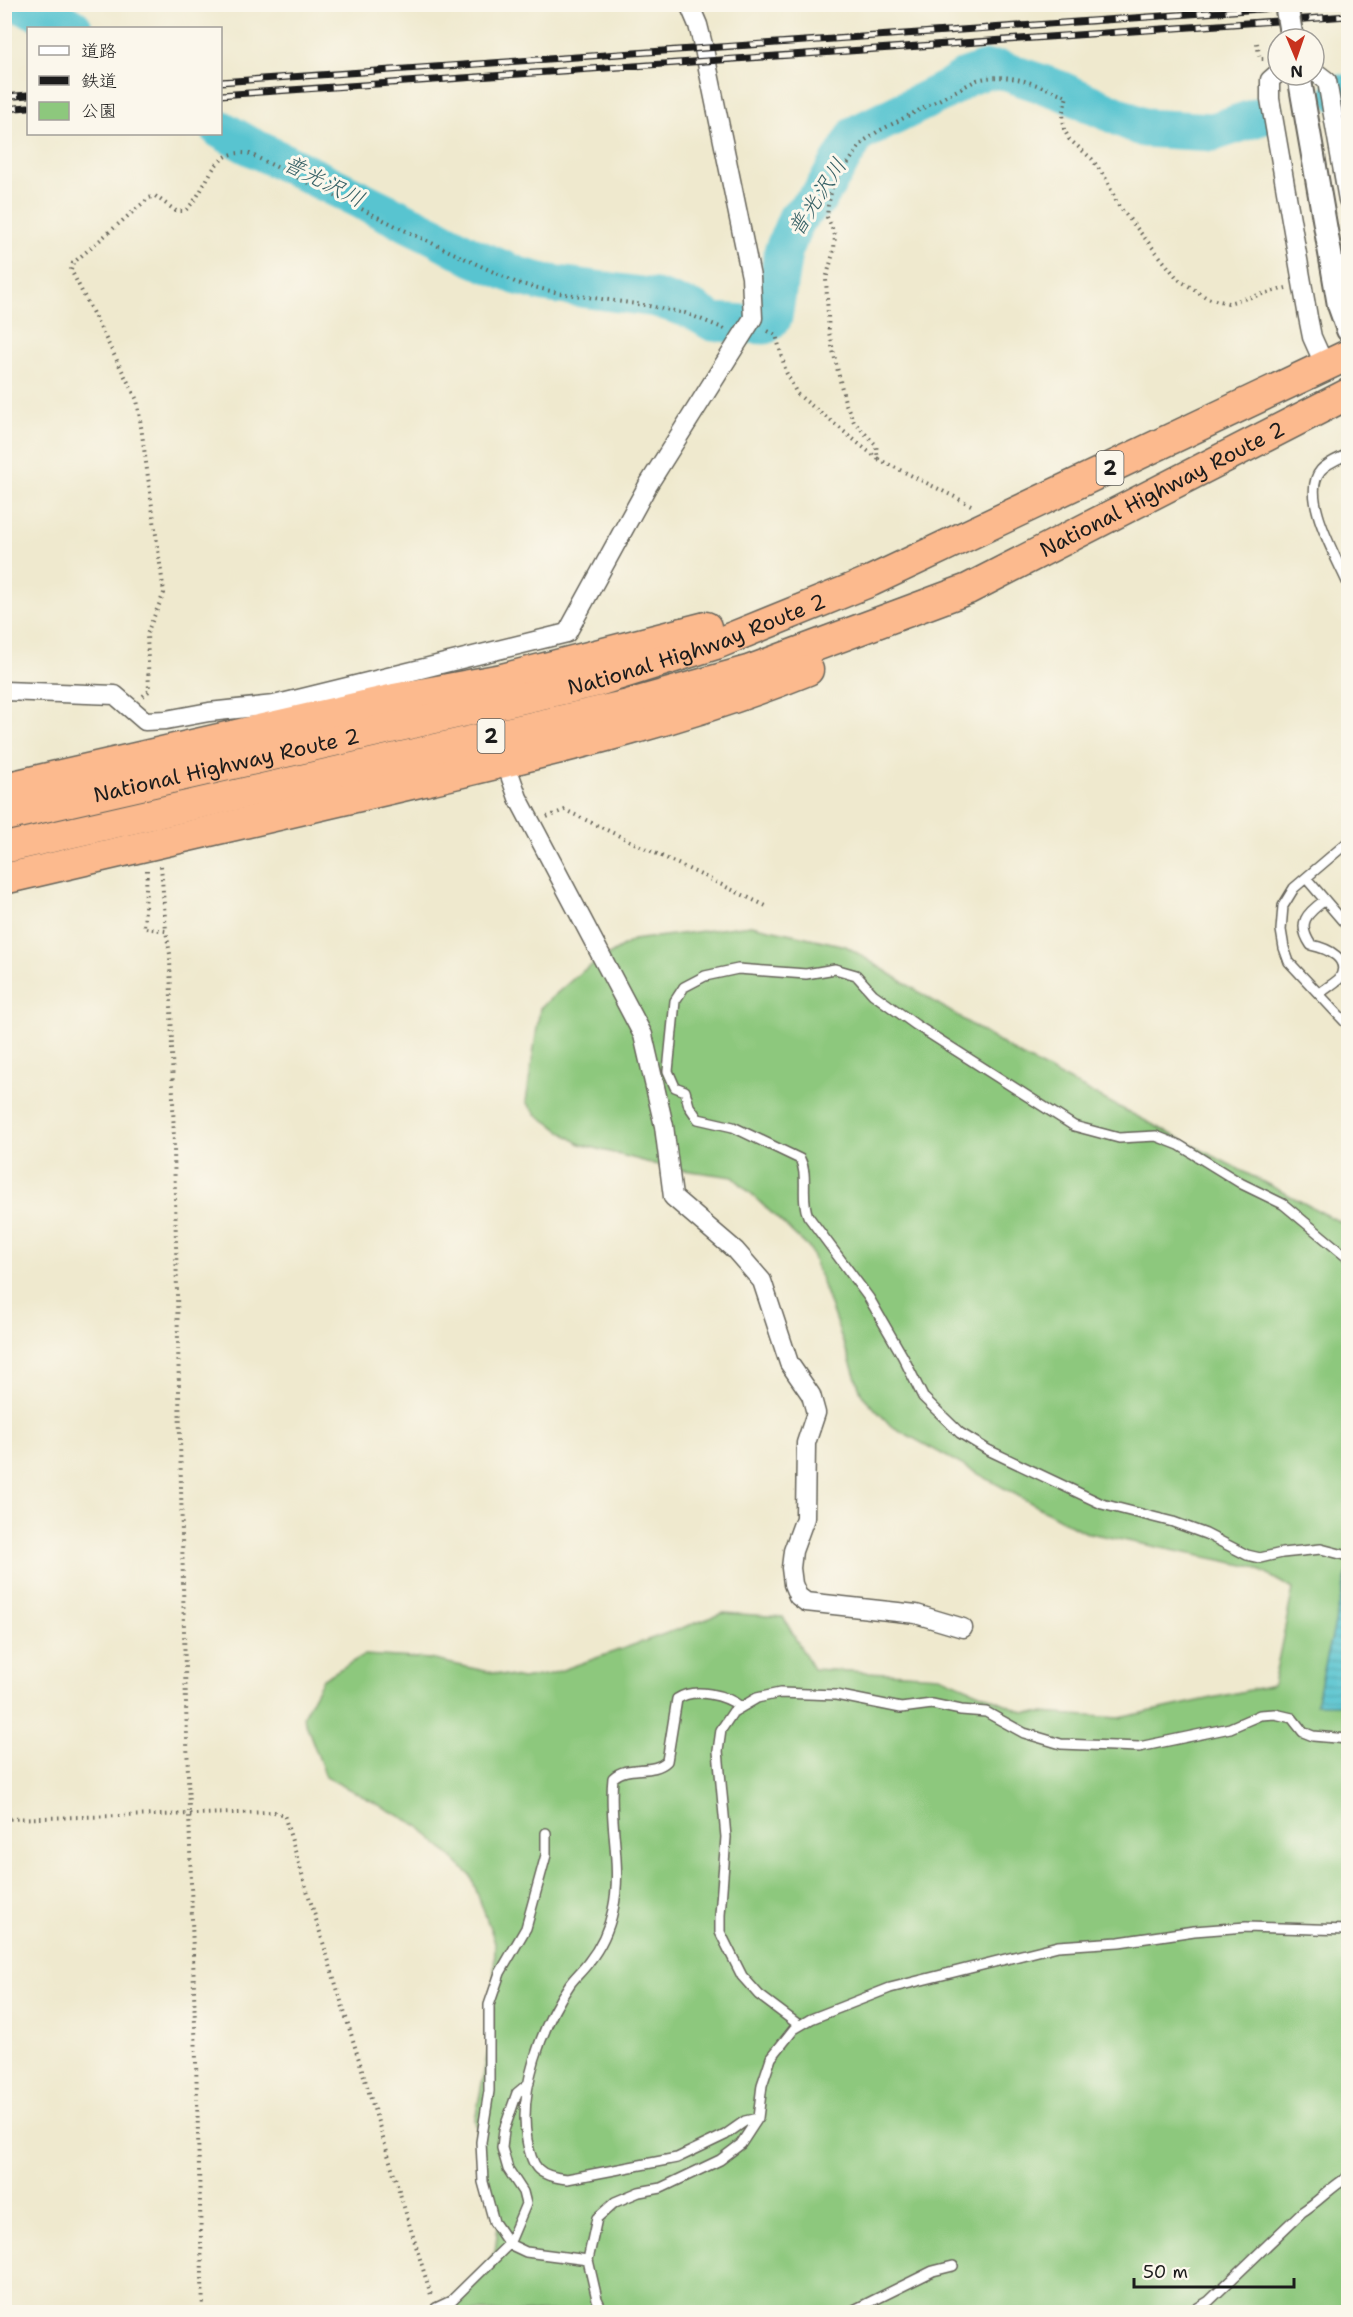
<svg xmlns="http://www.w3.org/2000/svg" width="1353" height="2317" font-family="'Shantell Sans','Klee One',sans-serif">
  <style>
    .green { fill: #8dc87d; stroke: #54724c; stroke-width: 1.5 }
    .water { fill: url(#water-rules); stroke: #3a7076; stroke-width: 1.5 }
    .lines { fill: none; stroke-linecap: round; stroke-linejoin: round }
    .river { stroke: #58c4d0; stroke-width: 39 }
    .service-casing { stroke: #66645a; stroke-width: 12 }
    .minor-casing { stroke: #66645a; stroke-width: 21 }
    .tertiary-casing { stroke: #66645a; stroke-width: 26 }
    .trunk-casing { stroke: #66645a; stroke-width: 33 }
    .path { stroke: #66645a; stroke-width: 4; stroke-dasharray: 1.5 4.5; stroke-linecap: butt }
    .service { stroke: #fff; stroke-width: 9 }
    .minor { stroke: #fff; stroke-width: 18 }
    .tertiary { stroke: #fff; stroke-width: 22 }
    .trunk { stroke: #fcba8e; stroke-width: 30 }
    .rail-casing { stroke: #1c1c1c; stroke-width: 7 }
    .rail { stroke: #fbf7ec; stroke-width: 4.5; stroke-dasharray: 14; stroke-linecap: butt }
    .tertiary-bridge-casing { stroke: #66645a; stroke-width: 26; stroke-linecap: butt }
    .tertiary-bridge { stroke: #fff; stroke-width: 22 }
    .labels { text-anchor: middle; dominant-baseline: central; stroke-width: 6; stroke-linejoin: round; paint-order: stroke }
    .shield { fill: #fbf7ec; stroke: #5f5e5a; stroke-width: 1.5 }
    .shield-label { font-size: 20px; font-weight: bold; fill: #1c1c1c }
    .street-label { font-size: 21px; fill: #1c1c1c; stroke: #fbf7ec }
    .water-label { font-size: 22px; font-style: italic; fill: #345f64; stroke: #fbf7ec }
  </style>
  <defs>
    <pattern id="water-rules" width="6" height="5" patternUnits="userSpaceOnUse" patternTransform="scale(1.5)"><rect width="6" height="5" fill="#58c4d0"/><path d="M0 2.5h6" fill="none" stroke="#4ca8b2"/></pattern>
  </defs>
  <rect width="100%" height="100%" fill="#fbf7ec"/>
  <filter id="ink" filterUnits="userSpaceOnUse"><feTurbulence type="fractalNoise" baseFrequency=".0167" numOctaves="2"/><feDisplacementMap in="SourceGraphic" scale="12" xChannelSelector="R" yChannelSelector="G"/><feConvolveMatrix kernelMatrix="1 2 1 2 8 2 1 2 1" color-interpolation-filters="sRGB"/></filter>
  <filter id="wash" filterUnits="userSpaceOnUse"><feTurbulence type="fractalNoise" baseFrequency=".008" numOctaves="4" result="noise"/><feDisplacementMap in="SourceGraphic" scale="24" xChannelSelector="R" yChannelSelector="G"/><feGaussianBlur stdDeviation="1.35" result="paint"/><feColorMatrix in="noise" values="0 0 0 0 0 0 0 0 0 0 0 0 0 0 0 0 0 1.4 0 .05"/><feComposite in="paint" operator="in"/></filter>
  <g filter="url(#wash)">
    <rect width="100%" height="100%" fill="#efe9ce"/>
    <path class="green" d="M751 925 846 946 1021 1056 1348 1226V2312H452L495 2252 498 2226 475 2120 493 2026 495 1942 471 1876 419 1826 326 1777 303 1716 323 1679 364 1655 430 1659 522 1679 551 1674 724 1613 783 1617 813 1669 940 1676 1024 1712 1119 1718 1273 1685 1293 1589 1254 1567 1084 1532 891 1426 862 1395 810 1249 733 1177 669 1168 580 1144 536 1114 526 1102 540 1008 581 972 633 940Z"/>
    <path class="water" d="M1347 1572 1348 1701 1340 1704H1316Z"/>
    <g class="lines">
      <path class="river" d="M20 4 50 16 73 28
        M1340 94H1348
        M220 129 248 145 435 236 473 257 518 276 544 283 656 298 693 310 713 322 765 325 773 317 783 252 797 218 819 197 857 134 946 90 966 77 986 70H1001L1060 90 1144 128 1213 132 1264 115"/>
    </g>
  </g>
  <g filter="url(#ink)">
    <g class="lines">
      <g class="service-casing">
        <path id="service" d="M1348 454C1340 458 1327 463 1321 470 1299 495 1337 558 1348 584
          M1348 842 1294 888 1283 906 1281 930 1284 948 1289 962 1348 1025
          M1306 878 1348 927
          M1319 994C1325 989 1333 984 1339 979 1353 959 1326 948 1311 945 1296 923 1307 913 1325 900
          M1348 1258 1283 1204 1242 1184 1179 1145 1156 1136 1119 1138 1074 1126 916 1025 873 994 856 975 835 969 806 974 738 969 705 976 684 987 675 1001 668 1071 675 1087 685 1091 689 1106 698 1119 733 1127 800 1159C809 1176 800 1198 808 1216L869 1298 903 1357 923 1397 960 1433 988 1450 1102 1504 1173 1522 1206 1534 1247 1555 1260 1558 1282 1553 1321 1549 1348 1556
          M741 1707C726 1695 694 1687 677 1699L667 1761C653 1775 627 1764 613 1778 608 1823 623 1864 613 1910 609 1929 600 1948 588 1963 582 1971 575 1977 570 1984 542 2025 518 2090 527 2140 532 2168 538 2176 567 2179L677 2158 725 2135 745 2121 758 2118
          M799 2025 759 1995 742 1976 720 1932V1915L726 1837 718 1751 721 1730 733 1712 757 1698 780 1693 836 1695 901 1708 932 1704 961 1710 986 1712 1024 1733 1061 1744 1139 1747 1230 1728 1260 1715 1275 1714 1292 1718 1303 1732 1313 1736 1348 1739
          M529 2083 517 2093 504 2130 502 2148 508 2169 523 2192 526 2204 509 2244 494 2222 483 2182 481 2142 489 2091V2005L500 1973 526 1928 546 1855V1833
          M436 2308 451 2301 509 2244 526 2252 588 2260
          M603 2312 597 2299 588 2260 597 2218 615 2202 639 2192 661 2188 720 2160 741 2144 758 2118 762 2085 771 2058 794 2029 811 2019 890 1988 1058 1946 1119 1942 1194 1931 1246 1927 1348 1930
          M850 2312 933 2271 953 2266
          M1191 2312 1209 2301 1302 2212C1319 2201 1332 2186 1348 2177"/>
      </g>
      <g class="minor-casing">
        <path id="minor" d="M1314 71 1327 81 1348 200
          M1278 73 1270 80V99L1308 317 1312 337 1325 366
          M4 691 115 695 145 721 166 720 209 712 274 705 567 633 648 485 753 318 751 277 704 49 698 25 689 4
          M505 761 518 798 643 1035 664 1126 673 1197 735 1250 762 1281 789 1363 811 1395 816 1413 806 1443 805 1518 793 1551 791 1568 793 1584 798 1596 806 1602 916 1614 963 1628"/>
      </g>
      <g class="tertiary-casing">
        <path id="tertiary" d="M1299 75 1339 305 1348 330"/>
      </g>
      <g class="trunk-casing">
        <g id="trunk">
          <path d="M4 788 394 699 502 679 706 627"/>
          <path id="s1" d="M4 816 598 681 716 644 871 581 1348 355"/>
          <path id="s2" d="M4 848 628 705 748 671 968 589 1348 394"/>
          <path d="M4 879C143 847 281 814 420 782 550 751 683 721 808 670"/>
        </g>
      </g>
      <path class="path" d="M1257 43 1260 59H1265
        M768 331 776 335 786 372 797 394 878 459
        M971 505 878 459 876 445 854 422 845 402 829 333 826 279 834 250 835 235 827 217 828 206 833 184 864 141 877 132 977 80C1012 71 1035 85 1067 96L1063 112 1064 129 1069 139 1092 159 1106 179 1118 205 1178 279 1207 298 1228 303 1286 288
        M143 696 149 691 147 633 164 593 139 412 137 400 71 270 73 263 149 198 155 196 176 211H184C210 192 208 146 250 154L404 230 517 283 559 293 644 305 685 313 725 329
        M547 817 565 810 766 906
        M161 866 166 931
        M147 870 144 928 166 931 170 954 184 1632 203 2312
        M4 1819 274 1812 284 1815 431 2295"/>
      <use href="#service" class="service"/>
      <use href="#minor" class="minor"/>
      <use href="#tertiary" class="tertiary"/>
      <use href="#trunk" class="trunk"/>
      <g class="rail-casing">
        <path id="rail" d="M220 82 1333 4
          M220 95 1348 16
          M4 97 28 95
          M4 109 28 107"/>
      </g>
      <use href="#rail" class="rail"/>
      <g class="tertiary-bridge-casing">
        <path id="tertiary-bridge" d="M1286 4 1292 39"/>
      </g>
      <use href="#tertiary-bridge" class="tertiary-bridge"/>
    </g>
  </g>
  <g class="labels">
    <g class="shield">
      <rect x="1096.5" y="451" width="27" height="34" rx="4.5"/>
      <rect x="477.5" y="719" width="27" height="34" rx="4.5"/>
    </g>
    <g class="shield-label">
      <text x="1110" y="468">2</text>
      <text x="491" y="736">2</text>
    </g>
    <g class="street-label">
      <text stroke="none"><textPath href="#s2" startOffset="1218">National Highway Route 2</textPath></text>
      <text stroke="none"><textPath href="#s1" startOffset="714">National Highway Route 2</textPath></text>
      <text stroke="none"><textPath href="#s1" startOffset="228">National Highway Route 2</textPath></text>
    </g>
    <g class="water-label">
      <text transform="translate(324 181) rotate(27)">普光沢川</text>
      <text transform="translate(817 197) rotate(-57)">普光沢川</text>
    </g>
  </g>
  <rect width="1353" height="2317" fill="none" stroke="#fbf7ec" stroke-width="24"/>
  <rect x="27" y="27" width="195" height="108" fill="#fbf7ec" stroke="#a29f99" stroke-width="1.5"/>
  <rect x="39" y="46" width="30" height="9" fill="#ffffff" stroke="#a29f99" stroke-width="1.5"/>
  <text x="81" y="57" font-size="18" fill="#1c1c1c">道路</text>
  <rect x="39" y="76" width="30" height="9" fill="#1c1c1c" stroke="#a29f99" stroke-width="1.5"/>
  <text x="81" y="87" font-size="18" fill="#1c1c1c">鉄道</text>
  <rect x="39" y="102" width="30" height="18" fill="#8dc87d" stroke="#a29f99" stroke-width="1.5"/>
  <text x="81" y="117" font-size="18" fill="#1c1c1c">公園</text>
  <g transform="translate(1296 57) rotate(178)"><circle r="28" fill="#fbf7ec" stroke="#a29f99" stroke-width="1.5"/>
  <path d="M0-4.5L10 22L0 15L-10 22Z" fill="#c8321e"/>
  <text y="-9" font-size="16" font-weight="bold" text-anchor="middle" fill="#1c1c1c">N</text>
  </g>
  <path d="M1134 2278v9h160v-9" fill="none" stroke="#1c1c1c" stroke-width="3"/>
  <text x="1143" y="2278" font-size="18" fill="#1c1c1c" stroke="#fbf7ec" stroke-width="4.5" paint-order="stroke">50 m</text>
</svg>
